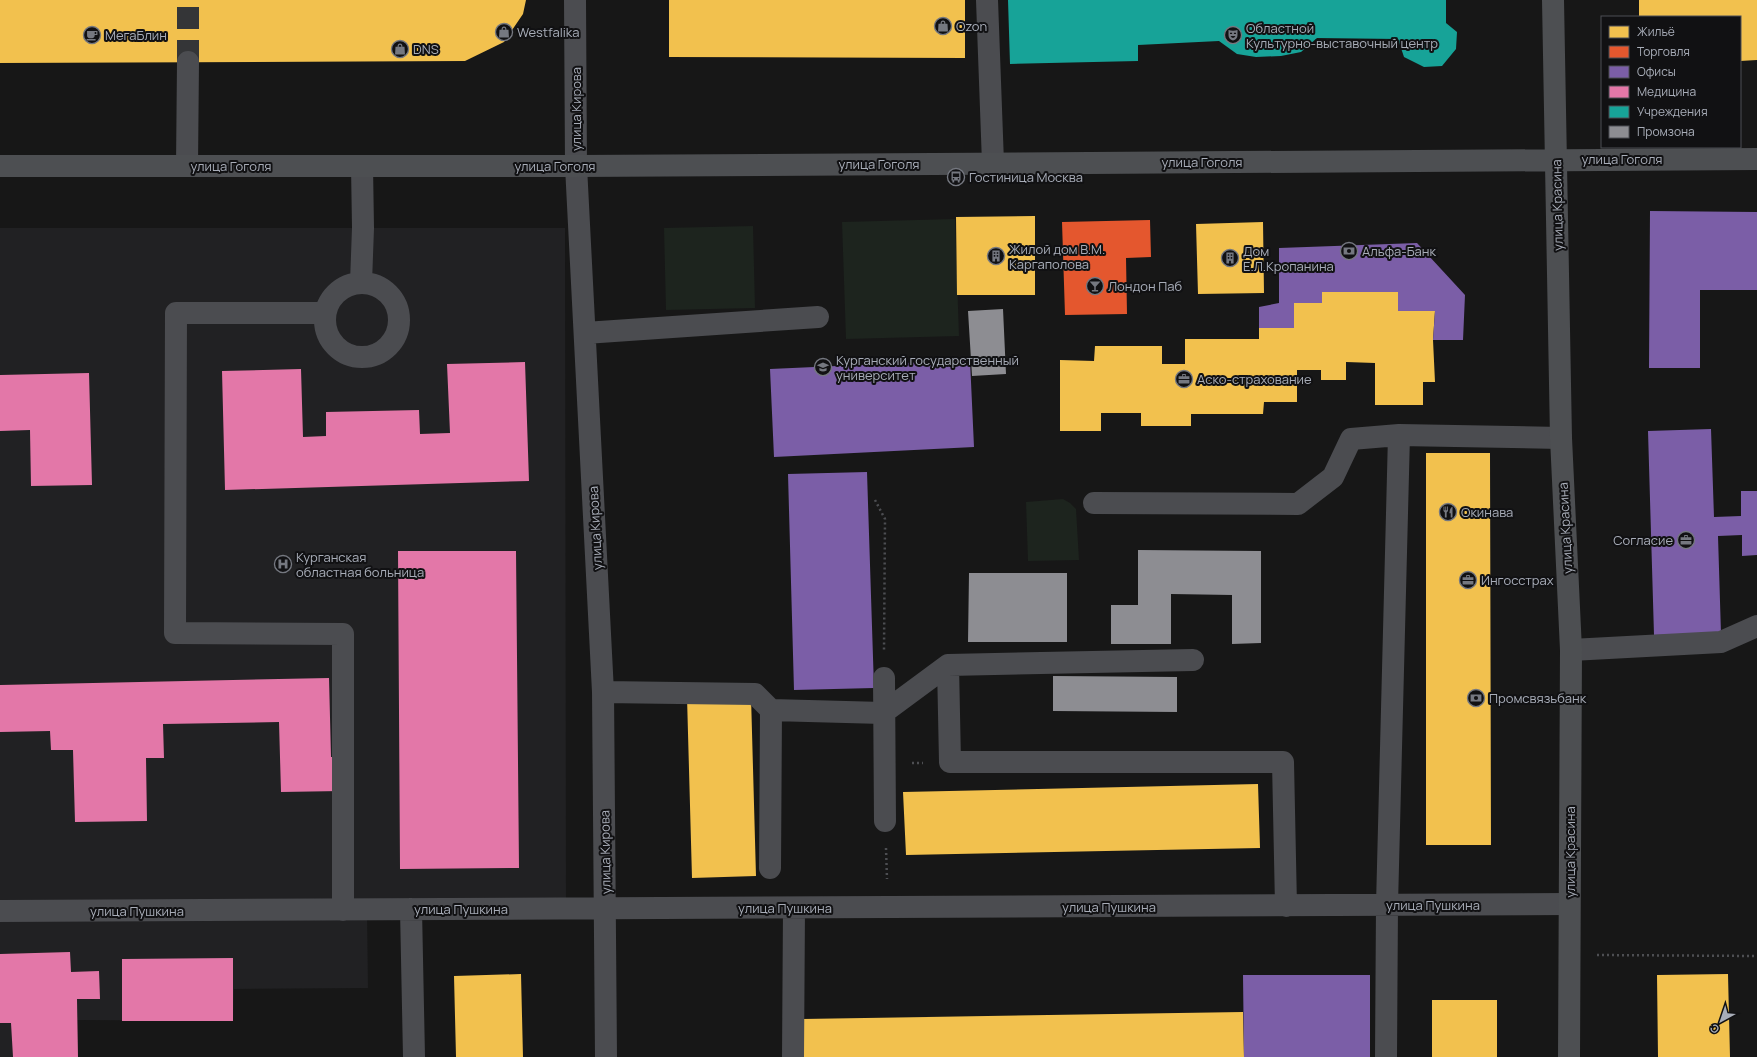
<svg xmlns="http://www.w3.org/2000/svg" width="1757" height="1057" font-family="Manrope,sans-serif">
  <style>
    .built { fill: #212123 }
    .green { fill: #1d241e }
    .homes { fill: #f2c14e }
    .shops { fill: #e4572e }
    .offices { fill: #7b5ea7 }
    .health { fill: #e377a8 }
    .public { fill: #17a398 }
    .industry { fill: #8d8d92 }
    .lines { fill: none; stroke-linecap: round; stroke-linejoin: round }
    .minor-tunnel { stroke: #343537; stroke-width: 22; stroke-dasharray: 22 11; stroke-linecap: butt }
    .path { stroke: #4d4e52; stroke-width: 2.5; stroke-dasharray: 2 3; stroke-linecap: butt }
    .minor { stroke: #4b4c50; stroke-width: 22 }
    .major { stroke: #4d4f52; stroke-width: 22 }
    .labels { text-anchor: middle; dominant-baseline: central; stroke-width: 4; stroke-linejoin: round; paint-order: stroke }
    .poi-label { font-size: 13px; fill: #a8adb8; stroke: #111113; text-anchor: start }
    .street-label { font-size: 13px; fill: #a8adb8; stroke: #111113 }
  </style>
  <rect width="100%" height="100%" fill="#171717"/>
  <path class="built" d="M0 228H565L566 901 367 910 368 988 234 989 233 1021 77 1020 78 1057H0Z"/>
  <path class="green" d="M955 219 959 336 846 339 842 222Z
    M753 226 755 308 666 310 664 228Z
    M1063 499 1070 503 1076 509 1079 560 1028 561 1026 502Z"/>
  <path class="homes" d="M0 0H526L523 14 504 42 465 61 0 63Z
    M669 0H965V58L669 57Z
    M1639 0H1757V60L1740 61V17H1639Z
    M1035 216V295H957L956 217Z
    M1263 222 1264 293 1198 294 1196 224Z
    M1322 292H1398V311H1435L1433 340 1435 382H1423V405H1375V363L1346 362V380H1321V370H1297V402H1264L1263 414H1191V426H1141V413H1101V431H1060V360L1094 361 1095 346H1162V364H1185V339H1259V328H1294V303H1322Z
    M1426 453H1490L1491 845H1426Z
    M751 696 756 876 692 878 687 697Z
    M1258 784 1260 848 906 855 903 792Z
    M521 974 523 1057H456L454 976Z
    M1728 974 1730 1057H1658L1657 975Z
    M1432 1000H1497V1057H1432Z
    M1243 1012 1244 1057H803L802 1019Z"/>
  <path class="shops" d="M1150 220 1151 257 1126 258 1127 314 1065 315 1062 222Z"/>
  <path class="offices" d="M1650 211 1757 212V290H1700V368H1649Z
    M1417 243 1465 295 1463 340H1433L1435 311H1398V292H1322V303H1294V328H1259V307L1279 303V248Z
    M970 360 974 447 774 457 770 369Z
    M1711 429 1714 517 1741 516V491H1757V555L1742 556V535L1718 536 1721 634 1654 635 1648 431Z
    M867 472 874 688 794 690 788 474Z
    M1243 975H1370V1057H1244Z"/>
  <path class="health" d="M525 362 529 481 225 490 222 371 301 369 303 437 326 436V412L419 410 420 434 450 433 447 364Z
    M89 373 92 485 31 486 30 430 0 431V375Z
    M398 551H516L519 868 400 869Z
    M329 678 331 757H341V791L281 792 279 722 163 724 164 758H146L147 821 75 822 73 750H51L50 731 0 732V685Z
    M70 952 71 972 99 971 100 999H77L78 1057H13L11 1023H0V954Z
    M233 958V1021H122V959Z"/>
  <path class="public" d="M1008 0H1446V23L1457 32 1456 49 1442 66 1424 67 1404 57 1398 39 1317 38 1301 52 1281 56 1256 57 1237 54 1219 41 1138 45V61L1010 64Z"/>
  <path class="industry" d="M1003 309 1006 374 972 376 968 311Z
    M1138 550 1261 551V643L1232 644V595L1171 594V644H1111V605H1138Z
    M969 573H1067V642H968Z
    M1053 676 1177 677V712L1053 711Z"/>
  <g class="lines">
    <path class="minor-tunnel" d="M188 62V0"/>
    <path class="path" d="M875 500 885 519 884 651
      M912 763H923
      M886 848 887 879
      M1597 955 1757 956"/>
    <path class="minor" d="M575 0 576 166 603 692 606 1057
      M987 0 993 163
      M187 166 188 62
      M325 320a37 37 0 1 1 74 0a37 37 0 1 1-74 0Z
      M361 283 363 228 362 166
      M325 313H176L175 633 343 634V910
      M585 333 818 317
      M1094 503 1298 504 1333 477 1351 439 1399 435
      M1571 650 1721 642 1757 626
      M948 665 950 762H1283L1286 906
      M884 678 885 821
      M603 692 755 694 771 710 883 713 948 665 1193 660
      M770 868 771 710
      M411 909 414 1057
      M0 911 1569 904
      M793 1057 794 909
      M1386 1057 1387 905 1399 435 1561 438"/>
    <path class="major" d="M1553 0 1561 438 1571 650 1569 1057
      M0 166H576L1757 159"/>
  </g>
  <defs>
    <g id="shop-ring" transform="scale(0.9)"><circle r="9.5" fill="#111113" stroke="#757880" stroke-width="1.5"/><path d="M-5-2.5h2.3a2.7 3.5 0 0 1 5.4 0H5L5.5 6h-11ZM-1.5-2.5h3a1.5 2.3 0 0 0-3 0Z" fill="#757880"/></g>
    <g id="cafe-ring" transform="scale(0.9)"><circle r="9.5" fill="#111113" stroke="#757880" stroke-width="1.5"/><path d="M-5.5-4.5H6V0H3Q3 3.5 0 3.5H-2.5Q-5.5 3.5-5.5 0ZM3-3.2v2h1.7v-2ZM-6 4.5H4V6H-6Z" fill="#757880"/></g>
    <g id="theatre-ring" transform="scale(0.9)"><circle r="9.5" fill="#111113" stroke="#757880" stroke-width="1.5"/><path d="M-5-5.5Q0-4 5-5.5V0Q5 5 0 6Q-5 5-5 0ZM-3.3-2.5H-1v1.5H-3.3ZM1-2.5H3.3v1.5H1ZM-2.8 1Q0 5.5 2.8 1Z" fill="#757880"/></g>
    <g id="bus-ring" transform="scale(0.9)"><circle r="9.5" fill="#111113" stroke="#757880" stroke-width="1.5"/><path d="M-5-6H5V4H4V6H2V4H-2V6H-4V4H-5ZM-3.5-4V0h7V-4ZM-3.5 1.2v1.5H-2V1.2ZM2 1.2v1.5H3.5V1.2Z" fill="#757880"/></g>
    <g id="bank-ring" transform="scale(0.9)"><circle r="9.5" fill="#111113" stroke="#757880" stroke-width="1.5"/><path d="M-6-4H6V4H-6ZM0-2.3a2.3 2.3 0 1 0 0 4.6a2.3 2.3 0 1 0 0-4.6Z" fill="#757880"/></g>
    <g id="building-ring" transform="scale(0.9)"><circle r="9.5" fill="#111113" stroke="#757880" stroke-width="1.5"/><path d="M-4-6H4V6H1V3H-1V6H-4ZM-2.5-4.3h1.7v1.8h-1.7ZM.8-4.3h1.7v1.8H.8ZM-2.5-1h1.7V.8h-1.7ZM.8-1h1.7V.8H.8Z" fill="#757880"/></g>
    <g id="bar-ring" transform="scale(0.9)"><circle r="9.5" fill="#111113" stroke="#757880" stroke-width="1.5"/><path d="M-6-5H6L.8 .8V4.5H3.5V6h-7V4.5H-.8V.8Z" fill="#757880"/></g>
    <g id="university-ring" transform="scale(0.9)"><circle r="9.5" fill="#111113" stroke="#757880" stroke-width="1.5"/><path d="M0-5L7-2L0 1L-7-2ZM-4 1L0 2.5L4 1V4Q0 6-4 4Z" fill="#757880"/></g>
    <g id="office-ring" transform="scale(0.9)"><circle r="9.5" fill="#111113" stroke="#757880" stroke-width="1.5"/><path d="M-6-3h4V-5.5h4V-3h4V5H-6ZM-1-4.5V-3h2v-1.5ZM-6 0V1H6V0Z" fill="#757880"/></g>
    <g id="restaurant-ring" transform="scale(0.9)"><circle r="9.5" fill="#111113" stroke="#757880" stroke-width="1.5"/><path d="M-5-6h1v4h1v-4h1v4h1v-4h1v5L-1.5 .5V6h-2V.5L-5-1ZM5-6V6H3V1.5H1.5Q1.5-4 5-6Z" fill="#757880"/></g>
    <g id="hospital-ring" transform="scale(0.9)"><circle r="9.5" fill="#111113" stroke="#757880" stroke-width="1.5"/><path d="M-5-5h3v3.5h4V-5h3V5h-3V1.5h-4V5h-3Z" fill="#757880"/></g>
  </defs>
  <g fill-rule="evenodd">
    <use href="#shop-ring" x="943" y="26"/>
    <use href="#shop-ring" x="504" y="32"/>
    <use href="#cafe-ring" x="92" y="35"/>
    <use href="#theatre-ring" x="1233" y="35"/>
    <use href="#shop-ring" x="400" y="49"/>
    <use href="#bus-ring" x="956" y="177"/>
    <use href="#bank-ring" x="1349" y="251"/>
    <use href="#building-ring" x="996" y="256"/>
    <use href="#building-ring" x="1230" y="258"/>
    <use href="#bar-ring" x="1095" y="286"/>
    <use href="#university-ring" x="823" y="367"/>
    <use href="#office-ring" x="1184" y="379"/>
    <use href="#restaurant-ring" x="1448" y="512"/>
    <use href="#office-ring" x="1686" y="540"/>
    <use href="#hospital-ring" x="283" y="564"/>
    <use href="#office-ring" x="1468" y="580"/>
    <use href="#bank-ring" x="1476" y="698"/>
  </g>
  <g class="labels">
    <g class="poi-label">
      <text x="956" y="26">Ozon</text>
      <text x="1246" y="28">Областной<tspan x="1246" dy="15">Культурно-выставочный центр</tspan></text>
      <text x="517" y="32">Westfalika</text>
      <text x="105" y="35">МегаБлин</text>
      <text x="413" y="49">DNS</text>
      <text x="969" y="177">Гостиница Москва</text>
      <text x="1009" y="249">Жилой дом В.М.<tspan x="1009" dy="15">Каргаполова</tspan></text>
      <text x="1243" y="251">Дом<tspan x="1243" dy="15">Е.Л.Кропанина</tspan></text>
      <text x="1362" y="251">Альфа-Банк</text>
      <text x="1108" y="286">Лондон Паб</text>
      <text x="836" y="360">Курганский государственный<tspan x="836" dy="15">университет</tspan></text>
      <text x="1197" y="379">Аско-страхование</text>
      <text x="1461" y="512">Окинава</text>
      <text x="1673" y="540" text-anchor="end">Согласие</text>
      <text x="296" y="557">Курганская<tspan x="296" dy="15">областная больница</tspan></text>
      <text x="1481" y="580">Ингосстрах</text>
      <text x="1489" y="698">Промсвязьбанк</text>
    </g>
    <g class="street-label">
      <text transform="translate(576 109) rotate(-90)">улица Кирова</text>
      <text x="1622" y="159">улица Гоголя</text>
      <text x="1202" y="162">улица Гоголя</text>
      <text x="879" y="164">улица Гоголя</text>
      <text x="231" y="166">улица Гоголя</text>
      <text x="555" y="166">улица Гоголя</text>
      <text transform="translate(1557 205) rotate(-91)">улица Красина</text>
      <text transform="translate(595 528) rotate(-93)">улица Кирова</text>
      <text transform="translate(1565 528) rotate(-93)">улица Красина</text>
      <text transform="translate(605 852) rotate(-91)">улица Кирова</text>
      <text transform="translate(1570 852) rotate(-90)">улица Красина</text>
      <text x="1433" y="905">улица Пушкина</text>
      <text x="1109" y="907">улица Пушкина</text>
      <text x="785" y="908">улица Пушкина</text>
      <text x="461" y="909">улица Пушкина</text>
      <text x="137" y="911">улица Пушкина</text>
    </g>
  </g>
  <rect x="1601" y="16" width="140" height="132" fill="#111113" stroke="#4d4f55"/>
  <rect x="1609" y="26" width="20" height="12" fill="#f2c14e" stroke="#4d4f55"/>
  <text x="1637" y="36" font-size="12" fill="#a8adb8">Жильё</text>
  <rect x="1609" y="46" width="20" height="12" fill="#e4572e" stroke="#4d4f55"/>
  <text x="1637" y="56" font-size="12" fill="#a8adb8">Торговля</text>
  <rect x="1609" y="66" width="20" height="12" fill="#7b5ea7" stroke="#4d4f55"/>
  <text x="1637" y="76" font-size="12" fill="#a8adb8">Офисы</text>
  <rect x="1609" y="86" width="20" height="12" fill="#e377a8" stroke="#4d4f55"/>
  <text x="1637" y="96" font-size="12" fill="#a8adb8">Медицина</text>
  <rect x="1609" y="106" width="20" height="12" fill="#17a398" stroke="#4d4f55"/>
  <text x="1637" y="116" font-size="12" fill="#a8adb8">Учреждения</text>
  <rect x="1609" y="126" width="20" height="12" fill="#8d8d92" stroke="#4d4f55"/>
  <text x="1637" y="136" font-size="12" fill="#a8adb8">Промзона</text>
  <g transform="translate(1721 1021) rotate(220)" stroke="#111113" stroke-width="3" paint-order="stroke">
  <path d="M0-3L7 15L0 10L-7 15Z" fill="#a8adb8"/>
  <text y="-6" font-size="11" font-weight="bold" text-anchor="middle" fill="#a8adb8">С</text>
  </g>
</svg>
